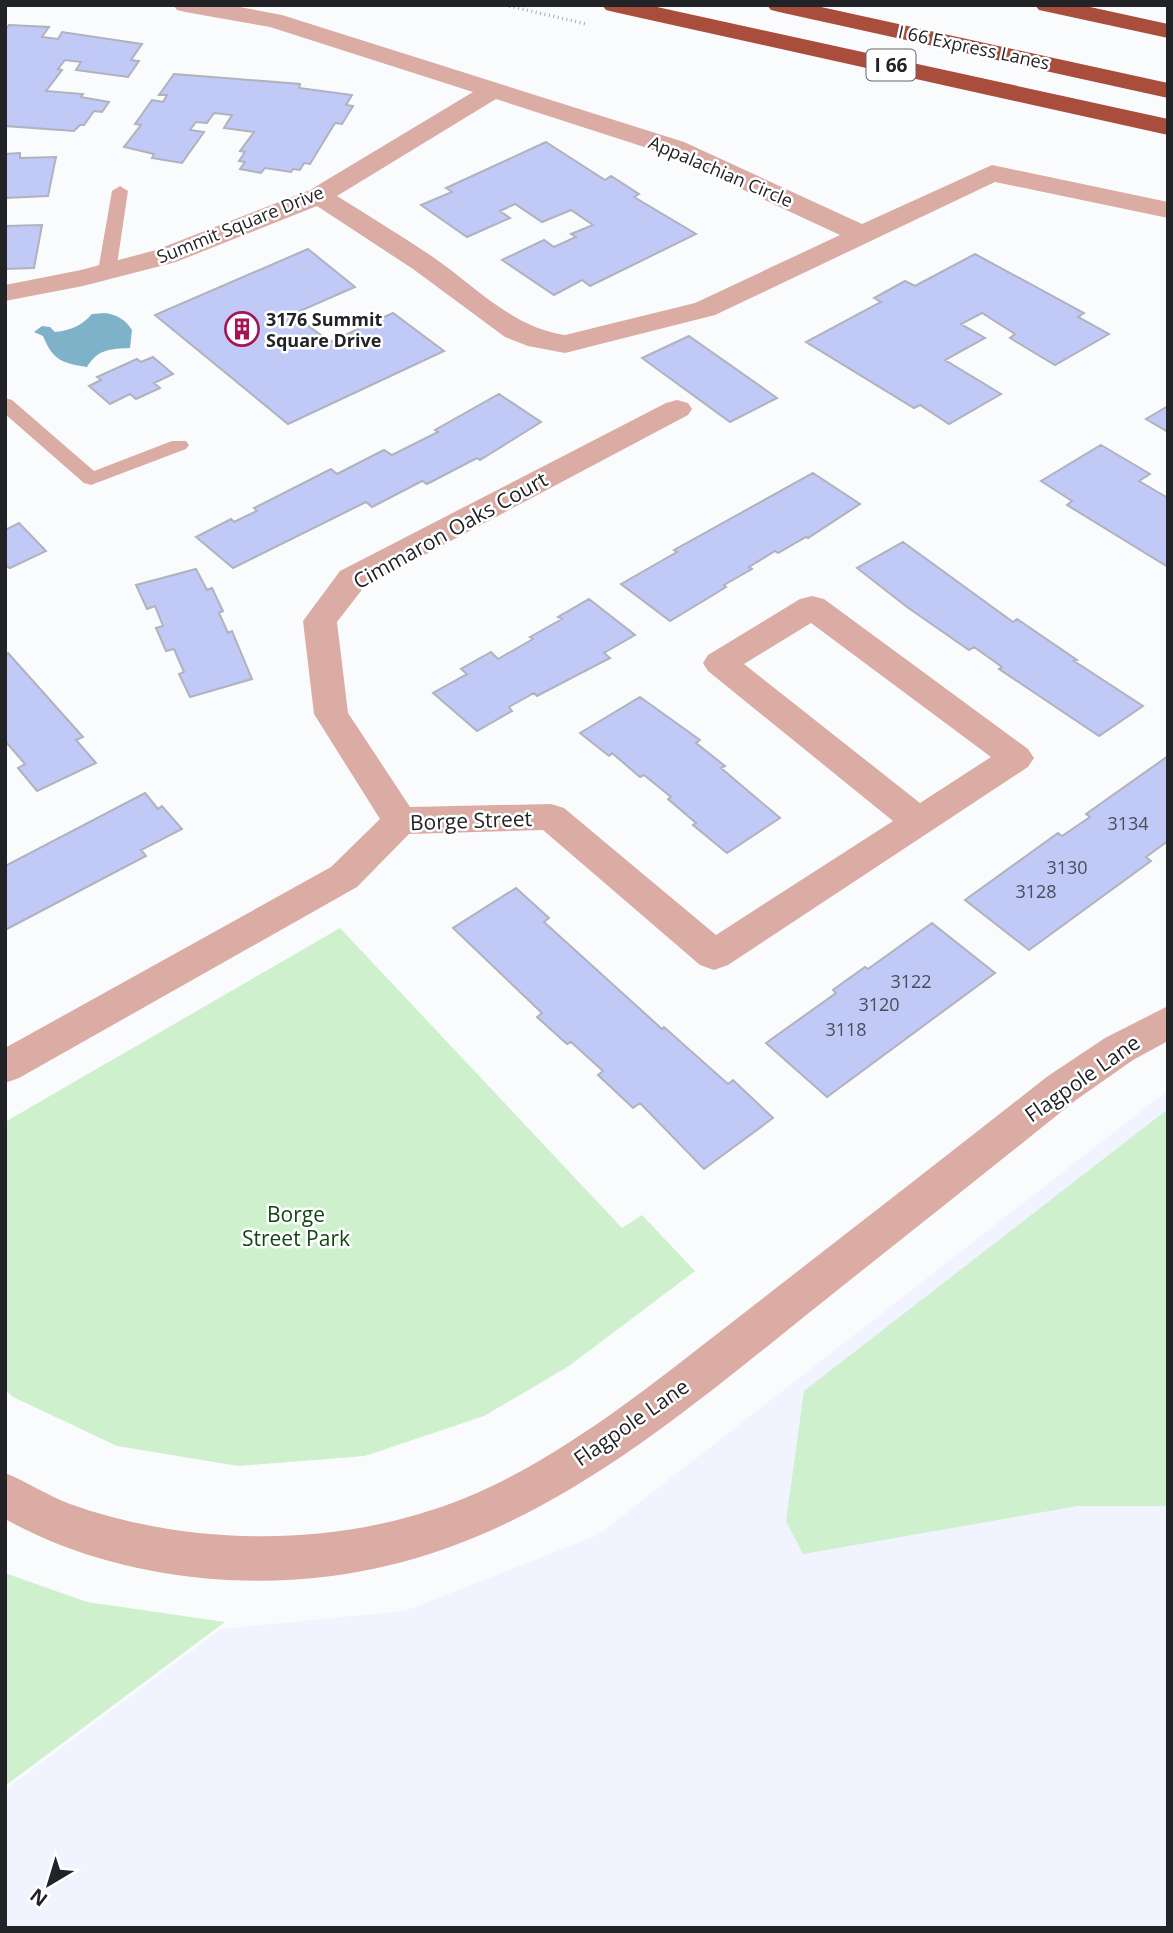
<svg xmlns="http://www.w3.org/2000/svg" width="1173" height="1933" font-family="'Open Sans',sans-serif">
  <style>
    .built { fill: #f1f3fe }
    .green { fill: #cef0cc }
    .water { fill: #7db2c9 }
    .building { fill: #c1c9f7; stroke: #b0b2bd; stroke-width: 2 }
    .lines { fill: none; stroke-linecap: round; stroke-linejoin: round }
    .path { stroke: #abacaf; stroke-width: 3.5; stroke-dasharray: 1 3.5; stroke-linecap: butt }
    .lane { fill: #daaca3; fill-rule: evenodd }
    .street { fill: #daaca3; fill-rule: evenodd }
    .highway { fill: #a94d3d; fill-rule: evenodd }
    .labels { text-anchor: middle; dominant-baseline: central; stroke-width: 5; stroke-linejoin: round; paint-order: stroke }
    .far-street-label { font-size: 18px; fill: #222327; stroke: #fff }
    .far-poi-label { font-size: 18px; font-weight: bold; fill: #222327; stroke: #fff; text-anchor: start }
    .number-label { font-size: 18px; fill: #4a4c5b }
    .shield { fill: #fff; stroke: #646568; stroke-width: 2 }
    .shield-label { font-size: 19px; font-weight: bold; fill: #222327 }
    .street-label { font-size: 21px; fill: #222327; stroke: #fff }
    .park-label { font-size: 21px; fill: #134615; stroke: #fff }
  </style>
  <rect width="100%" height="100%" fill="#fafbfd"/>
  <path class="built" d="M1168 1090V1928H5V1790L221 1629 405 1611 598 1535Z"/>
  <path class="green" d="M340 928 622 1228 642 1215 695 1271 569 1366 484 1416 365 1456 238 1466 117 1446 13 1397 5 1390V1122Z
    M1168 1109V1506H1078L803 1554 786 1521 804 1391Z
    M5 1573 87 1602 225 1622 5 1786Z"/>
  <path class="water" d="M105 313C117 315 125 319 132 330L130 348C110 349 98 349 87 367 61 363 53 360 43 336L34 332 42 326 50 327 55 332C72 330 81 326 92 314Z"/>
  <path class="building" d="M9 25 49 27 42 37 58 39 62 32 142 44 131 60 139 61 128 77 76 70 81 62 65 60 58 69 62 70 46 91 83 94 81 97 109 102 102 112 94 111 84 125H80L74 131 5 126V30Z
    M174 74 300 84 299 88 352 95 346 105 353 106 342 124 335 123 310 164 304 163 300 170 293 169 291 172 265 168 261 173 240 169 245 162 239 161 245 152 240 151 254 132 224 128 232 115 214 113 207 123 196 122 190 130 204 132 182 163 152 158 154 154 124 147 141 125 135 124 152 100 163 102 167 95H159Z
    M546 142 605 180 611 176 639 194 634 197 696 234 590 286 582 280 554 295 502 260 544 240 554 247 576 237 571 234 593 225 571 210 542 222 515 204 500 211 510 218 467 237 421 205 452 192 446 188Z
    M20 153V158L56 157 48 196 5 198V154Z
    M42 225 34 268 5 269V226Z
    M308 249 355 287 293 314 330 342 393 313 444 351 288 424 155 315Z
    M975 254 1084 313 1078 317 1109 334 1055 365 1010 338 1015 334 982 313 961 324 985 338 945 360 1001 394 949 424 920 405 914 408 806 342 881 302 874 298 905 281 915 286Z
    M689 336 777 398 730 422 642 358Z
    M153 357 173 374 154 383 160 388 136 399 130 394 110 404 89 386 101 380 97 377 137 359 141 362Z
    M499 394 541 422 480 460 477 458 427 484 422 481 372 507 366 502 233 568 196 537 231 519 234 522 257 511 254 508 331 469 337 474 384 450 392 455 438 432 435 430Z
    M1168 406V432L1146 419Z
    M1101 445 1150 474 1139 481 1168 498V567L1067 505 1072 501 1041 481Z
    M813 473 860 504 808 538 806 537 778 553 775 551 749 567 752 569 724 585 726 587 670 621 621 584 677 552 674 550Z
    M19 523 46 551 10 568 5 565V530Z
    M903 542 1013 622 1017 619 1077 660 1074 661 1143 706 1099 736 999 669 1002 667 974 647 969 650 907 607 857 568Z
    M196 569 207 590 212 588 223 611 219 613 228 633 232 631 252 679 190 697 179 674 184 672 174 649 166 651 156 628 163 626 155 606 147 609 136 585Z
    M589 599 635 635 604 653 610 658 537 696 534 693 509 707 512 711 477 731 433 693 467 674 461 669 491 652 498 659 533 639 530 637 562 619 558 617Z
    M8 653 83 737 76 740 96 763 37 791 18 768 25 764 5 741V655Z
    M640 697 700 740 696 743 725 766 721 768 780 818 727 853 693 825 696 823 668 799 671 797 644 775 640 777 612 753 609 756 580 733Z
    M1168 756V841L1146 857 1151 861 1029 950 965 900 1058 833 1062 836 1090 817 1086 814Z
    M145 793 158 809 162 806 182 829 141 850 146 856 5 930V866Z
    M516 888 549 918 544 922 662 1029 664 1027 728 1084 733 1080 773 1118 704 1169 640 1103 633 1108 598 1075 603 1071 571 1042 567 1044 537 1017 542 1013 453 928Z
    M932 923 995 973 827 1097 766 1043 836 993 833 990 865 967 868 969Z"/>
  <g class="lines">
    <path class="path" d="M505 5 586 24"/>
    <path class="lane" d="M120 186 128 191 116 271 107 276 98 271 112 191Z
      M5 398 12 400 94 471 172 441H186L189 445 186 449 91 485 84 483 5 414Z"/>
    <path class="street" d="M173 5H229L282 15 684 142 862 224 992 165 1168 202V218L995 182 715 315 565 353 528 346 505 337 413 269 317 206 176 262 83 286 5 301V285L81 270 156 250 310 190 473 92 270 27 185 12 177 10ZM496 99 666 154 840 235 695 303 565 335C513 328 475 286 433 257 402 236 369 216 337 196Z
      M677 400 688 403 692 409 688 415 364 587 337 622 348 713 410 807 551 804 564 808 716 935 893 821 708 671 703 663 708 655 800 599 812 596 824 599 1028 749 1034 758 1028 767 728 965 714 970 700 965 543 830 409 834 357 887 19 1078 5 1083V1048L331 867 380 819 314 714 303 621 340 571 666 403ZM811 623 991 757 920 803 744 664Z
      M1168 1006V1041L1133 1060 1076 1100C988 1171 899 1241 810 1312 626 1460 464 1598 212 1579 140 1573 68 1554 5 1519V1473C28 1482 48 1496 70 1504 194 1548 342 1548 465 1498 564 1457 651 1385 735 1320 839 1239 944 1158 1048 1076L1105 1038Z"/>
    <path class="highway" d="M602 5H648L1168 119V135L614 12 606 10Z
      M767 5H812L1168 83V98L779 12 771 10Z
      M1035 5H1081L1168 24V38L1039 10Z"/>
  </g>
  <defs>
    <g id="building-ring" transform="scale(1.75)"><circle r="9.5" fill="#fff" stroke="#a51454" stroke-width="1.5"/><path d="M-4-6H4V6H1V3H-1V6H-4ZM-2.5-4.3h1.7v1.8h-1.7ZM.8-4.3h1.7v1.8H.8ZM-2.5-1h1.7V.8h-1.7ZM.8-1h1.7V.8H.8Z" fill="#a51454"/></g>
  </defs>
  <g fill-rule="evenodd">
    <use href="#building-ring" x="242" y="329"/>
  </g>
  <g class="labels">
    <g class="far-street-label">
      <text transform="translate(974 47) rotate(12)">I 66 Express Lanes</text>
      <text transform="translate(721 171) rotate(23)">Appalachian Circle</text>
      <text transform="translate(240 224) rotate(-22)">Summit Square Drive</text>
    </g>
    <g class="far-poi-label">
      <text x="266" y="319">3176 Summit<tspan x="266" dy="21">Square Drive</tspan></text>
    </g>
    <g class="number-label">
      <text x="1128" y="823">3134</text>
      <text x="1067" y="867">3130</text>
      <text x="1036" y="891">3128</text>
      <text x="911" y="981">3122</text>
      <text x="879" y="1004">3120</text>
      <text x="846" y="1029">3118</text>
    </g>
    <rect class="shield" x="866.5" y="49.5" width="49" height="31" rx="5"/>
    <g class="shield-label">
      <text x="891" y="65">I 66</text>
    </g>
    <g class="street-label">
      <text transform="translate(450 530) rotate(-29)">Cimmaron Oaks Court</text>
      <text transform="translate(471 820) rotate(-2)">Borge Street</text>
      <text transform="translate(1082 1078) rotate(-35)">Flagpole Lane</text>
      <text transform="translate(631 1422) rotate(-35)">Flagpole Lane</text>
    </g>
    <g class="park-label">
      <text x="296" y="1214">Borge<tspan x="296" dy="24">Street Park</tspan></text>
    </g>
  </g>
  <rect width="1173" height="1933" fill="none" stroke="#222327" stroke-width="14"/>
  <g transform="translate(49 1884) rotate(218)" stroke="#ffffff" stroke-width="5" paint-order="stroke">
  <path d="M0-5L12 26L0 18L-12 26Z" fill="#222327"/>
  <text y="-10" font-size="19" font-weight="bold" text-anchor="middle" fill="#222327">N</text>
  </g>
</svg>
